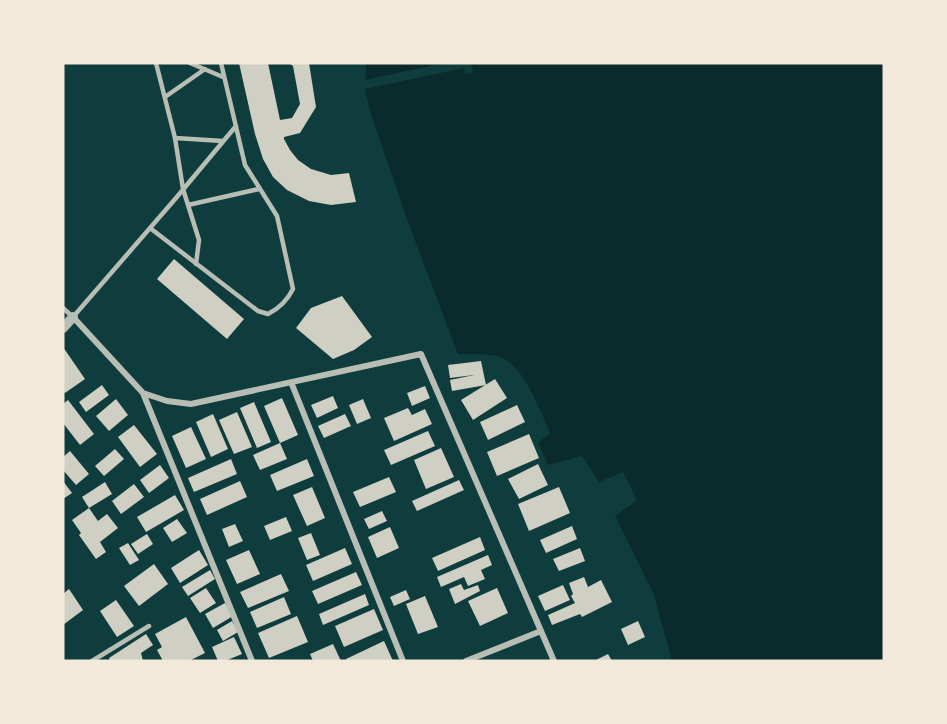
<svg xmlns="http://www.w3.org/2000/svg" width="947" height="724" font-family="'Source Sans 3',sans-serif">
  <style>
    .water { fill: #0a2a2b }
    .pier { fill: #0f3d3e }
    .building { fill: #cfcfc3 }
    .lines { fill: none; stroke-linecap: round; stroke-linejoin: round }
    .service { stroke: #b8beb3; stroke-width: 4.5 }
    .minor { stroke: #b8beb3; stroke-width: 6 }
    .tertiary { stroke: #b8beb3; stroke-width: 10 }
  </style>
  <rect width="100%" height="100%" fill="#0f3d3e"/>
  <path class="water" d="M366 63H884V661H672L654 595 615 516 637 500 623 472 599 482 582 456 548 465 538 443 550 433C541 412 524 365 500 357 488 353 471 355 458 354L408 222 370 111 365 89Z"/>
  <path class="pier" d="M444 63H471L473 72 465 74 464 68 365 89V80Z"/>
  <path class="building" d="M239 63H268L280 120 292 118 300 104 293 66 289 63H309L316 107 300 133 284 137V139L290 150 298 160 311 169 331 175 349 173 356 202 331 205 309 201 287 190 273 177 263 159 255 134Z
    M174 259 244 319 227 339 157 279Z
    M342 296 372 337 354 350 333 359 296 328 311 308Z
    M63 347 85 379 65 393 63 391Z
    M481 361 486 385 452 391 450 380 474 375 450 378 448 365Z
    M495 379 507 398 473 420 461 400Z
    M102 385 109 395 86 412 79 402Z
    M425 386 430 398 412 406 407 393Z
    M333 396 338 408 317 418 311 405Z
    M282 398 298 435 280 443 264 406Z
    M116 399 128 415 109 431 96 416Z
    M363 399 371 418 357 424 349 405Z
    M68 400 94 434 80 445 63 423V404Z
    M254 402 271 442 257 448 240 408Z
    M517 405 525 422 488 440 480 422Z
    M408 408 412 415 425 409 432 424 394 441 384 418Z
    M237 412 252 447 234 454 219 420Z
    M213 414 228 449 211 457 196 422Z
    M345 414 351 426 324 438 318 426Z
    M134 425 157 454 140 467 118 437Z
    M191 427 206 459 186 468 172 436Z
    M428 431 435 446 391 465 384 450Z
    M529 434 539 458 497 476 487 452Z
    M280 443 287 459 260 470 253 455Z
    M441 448 454 477 426 489 414 460Z
    M115 449 124 459 104 476 95 466Z
    M70 451 89 474 76 485 63 470V457Z
    M231 459 237 474 194 492 188 478Z
    M307 459 314 476 277 491 270 475Z
    M538 464 548 485 519 499 508 479Z
    M160 465 169 478 149 493 140 480Z
    M389 477 396 492 360 507 353 492Z
    M459 480 464 490 417 511 412 501Z
    M63 481 72 493 63 499Z
    M240 481 247 497 207 515 200 499Z
    M105 482 112 494 89 508 82 497Z
    M134 484 144 497 121 514 112 501Z
    M312 487 325 518 307 526 293 495Z
    M559 487 570 513 529 531 518 504Z
    M175 495 184 510 146 532 137 517Z
    M89 508 98 521 107 514 118 528 100 542 106 552 96 559 79 535 81 533 72 520Z
    M382 511 387 521 369 529 364 519Z
    M286 517 292 531 270 540 264 526Z
    M177 519 187 533 172 542 163 528Z
    M235 524 243 541 229 547 222 529Z
    M572 526 577 539 546 553 540 540Z
    M390 527 399 548 377 558 368 537Z
    M311 533 320 555 307 560 298 538Z
    M147 534 153 544 138 554 131 544Z
    M480 537 485 550 438 571 432 558Z
    M128 543 139 560 130 565 119 548Z
    M345 548 352 564 313 581 306 565Z
    M580 548 585 561 559 571 553 559Z
    M199 550 208 565 180 583 171 568Z
    M249 550 260 574 237 584 226 560Z
    M488 555 492 565 481 570 485 579 468 586 464 577 441 587 437 577Z
    M154 564 168 584 139 606 124 586Z
    M210 570 215 579 188 596 182 587Z
    M356 572 362 585 318 604 312 591Z
    M281 574 289 591 248 608 240 592Z
    M584 577 588 587 601 580 612 602 582 617 580 614 552 625 548 615 575 603 571 596 573 594 569 583Z
    M461 584 464 590 478 585 480 591 455 604 449 589Z
    M563 585 570 600 545 611 538 596Z
    M206 588 216 603 200 613 190 598Z
    M497 588 508 613 480 626 468 601Z
    M69 589 83 610 63 625V594Z
    M406 590 410 599 394 606 390 597Z
    M365 594 369 605 323 625 319 614Z
    M425 596 438 627 418 634 406 604Z
    M284 597 291 614 257 628 250 612Z
    M116 600 134 626 117 637 100 611Z
    M225 603 233 616 213 628 205 614Z
    M374 609 383 630 344 647 335 626Z
    M297 616 308 642 269 658 258 633Z
    M186 617 205 653 189 661H163L157 650 162 647 155 634Z
    M232 621 238 632 223 641 217 630Z
    M638 621 645 637 628 645 621 629Z
    M146 634 153 645 141 653 143 661H110L109 658Z
    M234 637 242 654 225 661H218L212 647Z
    M384 641 393 661H347L346 659Z
    M333 644 341 661H313L310 654Z
    M608 654 612 661H594Z"/>
  <g class="lines">
    <path class="service" d="M156 63 175 138 183 189 199 240 196 264
      M190 63 223 77
      M165 97 205 69
      M175 138 223 141
      M188 205 259 189
      M150 228 258 311 268 314C280 308 287 301 293 289L277 216 245 165 221 63
      M63 308 73 317 176 198 236 126
      M92 661 149 626"/>
    <path class="minor" d="M73 317 143 393 252 661
      M291 382 403 661
      M143 393 167 401 191 404 421 354 554 661
      M466 661 541 631"/>
    <path class="tertiary" d="M63 328 73 317"/>
  </g>
  <rect width="947" height="724" fill="none" stroke="#f1e9da" stroke-width="129"/>
</svg>
